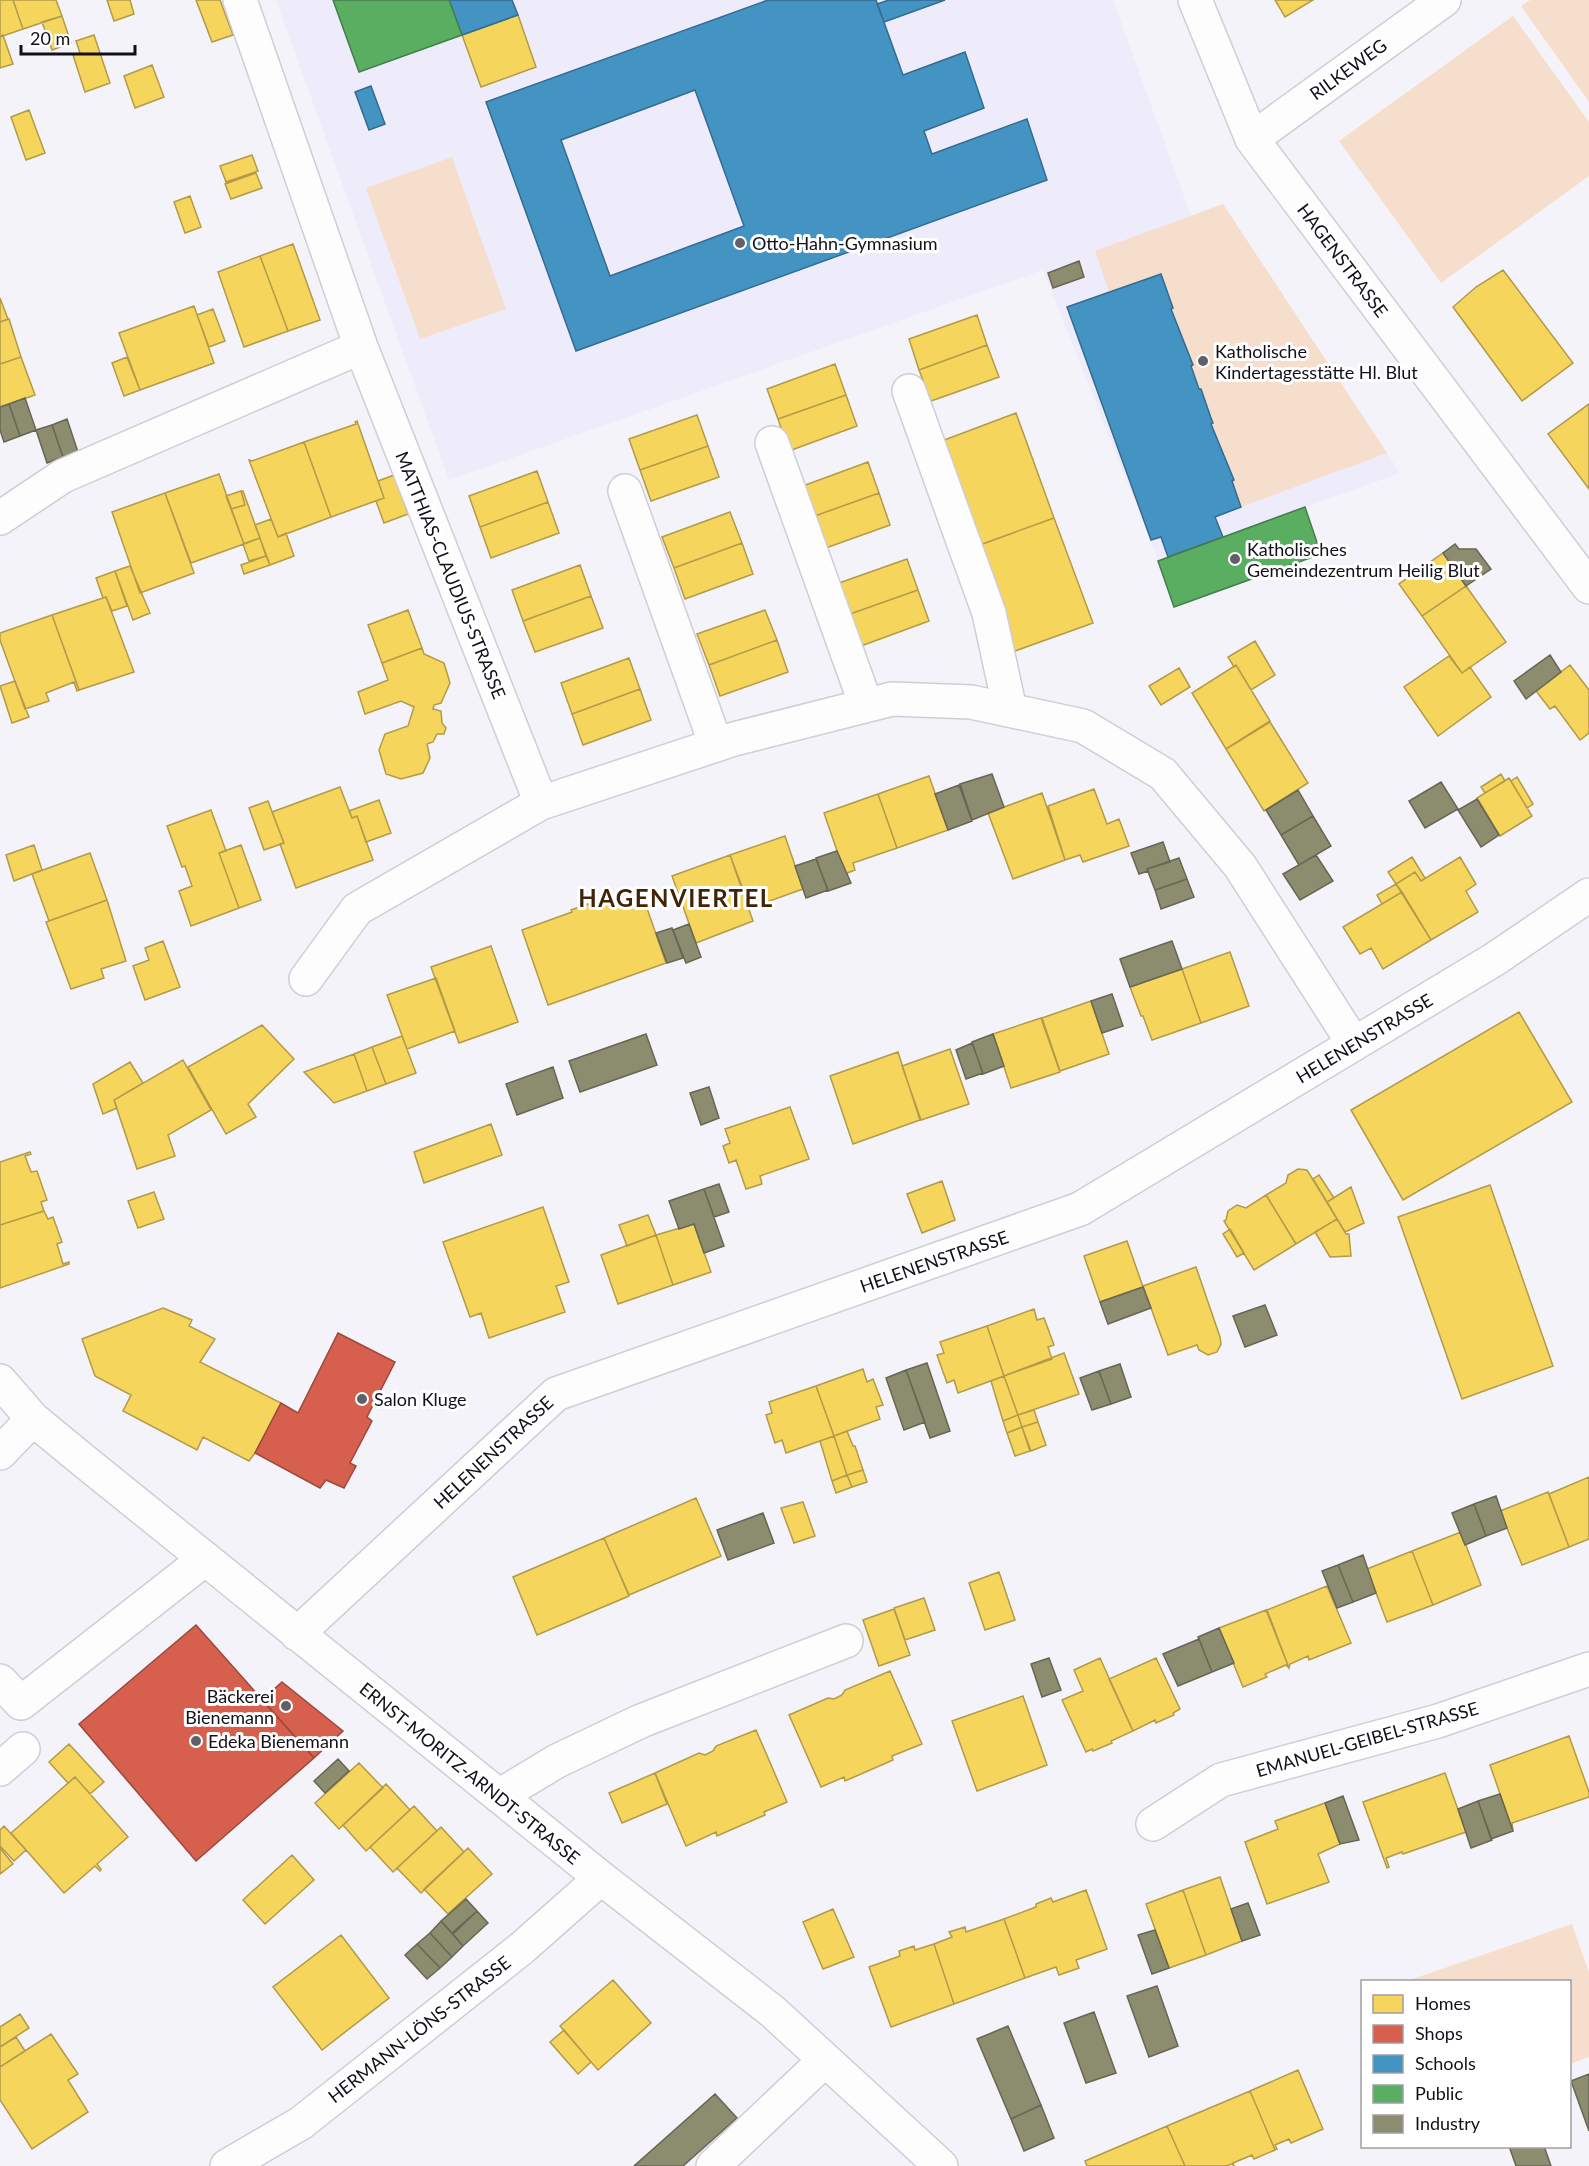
<svg xmlns="http://www.w3.org/2000/svg" width="1589" height="2166" font-family="Lato,sans-serif">
  <style>
    .built { fill: #eeebfa }
    .green { fill: #f6decc }
    .homes { fill: #f6d55c; stroke: #b29a48; stroke-width: 1.5 }
    .shops { fill: #d6604d; stroke: #9b483d; stroke-width: 1.5 }
    .schools { fill: #4393c3; stroke: #346b90; stroke-width: 1.5; fill-rule: evenodd }
    .public { fill: #5aae61; stroke: #447e4b; stroke-width: 1.5 }
    .industry { fill: #8c8c6e; stroke: #676654; stroke-width: 1.5 }
    .lines { fill: none; stroke-linecap: round; stroke-linejoin: round }
    .minor-casing { stroke: #cfcdd6; stroke-width: 36 }
    .minor { stroke: #fdfdfe; stroke-width: 33 }
    .poi-dot { fill: #615f67; stroke: #fff; stroke-width: 2 }
    .labels { text-anchor: middle; dominant-baseline: central; stroke-width: 6; stroke-linejoin: round; paint-order: stroke }
    .street-label { font-size: 18px; fill: #120f19; stroke: #fff }
    .poi-label { font-size: 18px; fill: #120f19; stroke: #fff; text-anchor: start }
    .district-label { font-size: 24px; font-weight: bold; letter-spacing: 1.5px; fill: #412407; stroke: #fff }
  </style>
  <rect width="100%" height="100%" fill="#f4f3f9"/>
  <path class="built" d="M276 0H1113L1191 216 1223 204 1400 473 1158 560 1043 270 449 480Z"/>
  <path class="green" d="M1530 0H1589V102L1521 6Z
    M1513 16 1589 122V176L1441 283 1339 141Z
    M452 157 506 309 420 339 366 188Z
    M1223 204 1387 453 1241 507 1232 481 1234 480 1211 424 1213 422 1201 389H1199L1191 366 1193 365 1171 309 1173 308 1161 274 1109 292 1095 251Z
    M1572 1924 1589 1973V2057L1570 2064V1982L1407 1981Z"/>
  <path class="homes" d="M0 0H13L23 29 0 37Z
    M13 0H56L62 16 23 29Z
    M107 0H130L134 14 114 21Z
    M196 0H220L233 35 212 42Z
    M1275 0H1313L1285 17Z
    M518 15 536 67 481 87 462 35Z
    M62 16 71 43 52 50 42 22Z
    M3 35 13 64 0 68V37Z
    M94 35 110 83 85 92 73 55 80 53 76 41Z
    M152 65 164 97 135 108 124 76Z
    M29 110 45 153 26 160 11 117Z
    M252 155 258 171 226 182 220 166Z
    M256 173 262 188 231 199 225 184Z
    M190 196 201 227 185 233 174 202Z
    M293 244 320 320 288 331 260 256Z
    M260 256 288 331 244 347 218 272Z
    M1503 270 1573 363 1522 401 1453 307 1476 287Z
    M0 298 8 319 0 322Z
    M194 306 214 363 140 390 119 333Z
    M213 309 225 341 209 347 197 315Z
    M977 315 987 345 919 370 909 339Z
    M9 319 21 357 0 364V322Z
    M987 345 999 377 931 401 919 370Z
    M21 357 35 395 0 407V364Z
    M127 357 140 390 124 396 112 363Z
    M835 364 846 395 778 419 767 389Z
    M846 395 857 426 789 451 778 419Z
    M1589 404V489L1548 434Z
    M1016 413 1054 518 977 546 939 442Z
    M697 415 708 446 640 470 629 439Z
    M357 421 384 498 331 517 304 442 356 424 355 422Z
    M304 442 331 517 278 537 249 460 252 461Z
    M708 446 719 477 651 501 640 470Z
    M868 462 879 493 812 517 800 487Z
    M537 471 548 502 480 527 469 496Z
    M219 474 244 544 191 563 165 493Z
    M394 475 408 514 384 523 376 501 384 498 378 481Z
    M241 491 245 505 231 509 226 496Z
    M241 491H243L260 538 244 544 231 509 245 505Z
    M165 493 194 573 140 593 112 512Z
    M879 493 890 525 823 549 812 517Z
    M548 502 559 533 491 558 480 527Z
    M730 512 742 543 674 568 662 537Z
    M1054 518 1093 623 1015 651 977 546Z
    M271 519 278 537 286 533 294 556 270 565 255 525Z
    M260 538 266 556 249 561 243 544Z
    M742 543 753 574 685 599 674 568Z
    M1443 553 1466 586 1422 616 1399 584Z
    M266 556 270 565 244 574 241 565Z
    M907 559 918 590 850 614 839 583Z
    M580 565 591 596 523 621 512 590Z
    M130 566 150 613 133 620 115 571Z
    M115 571 127 606 112 611 106 597 103 598 96 578Z
    M1466 586 1506 642 1462 673 1422 616Z
    M918 590 929 621 861 646 850 614Z
    M591 596 603 628 535 652 523 621Z
    M106 597 134 672 79 690 52 615Z
    M408 610 422 648 382 663 368 625Z
    M765 610 777 640 709 665 697 634Z
    M52 615 79 690 77 691 74 682 46 693 49 701 25 709 0 640V633Z
    M777 640 788 672 720 696 709 665Z
    M1255 641 1275 675 1251 690 1236 665 1234 667 1228 657Z
    M422 648 424 654 444 663 450 683 441 703 434 705 433 709 441 711 442 723 446 728 444 734H437L433 742 427 744 430 758 423 773 401 779 386 774 379 750 385 734 408 726 414 707 401 701 365 714 358 692 388 680 382 663Z
    M1449 656 1462 673 1470 667 1491 697 1438 736 1404 687Z
    M629 658 640 689 572 714 561 683Z
    M1236 665 1270 721 1226 749 1192 693Z
    M1570 665 1589 690V733L1580 740 1555 706 1550 709 1536 691Z
    M1179 668 1190 687 1161 705 1149 686Z
    M15 681 29 717 12 723 0 686Z
    M640 689 651 720 583 745 572 714Z
    M1270 722 1308 783 1264 811 1226 749Z
    M1501 774 1505 781 1485 793 1481 787Z
    M929 776 948 830 897 848 878 794Z
    M1517 777 1533 804 1527 808 1511 781Z
    M1509 778 1532 816 1500 836 1477 798Z
    M340 787 352 818 357 816 373 860 296 888 280 844 284 843 272 812Z
    M1094 789 1107 824 1119 819 1129 846 1083 862 1080 855 1065 860 1048 806Z
    M1042 793 1065 860 1013 879 988 813Z
    M878 794 897 848 853 863 855 870 845 874 824 813Z
    M379 800 391 833 366 842 357 816 352 818 349 811Z
    M268 801 284 843 264 850 249 808Z
    M211 810 226 851 219 853 239 908 191 926 179 891 192 886 185 866 182 867 167 826Z
    M785 836 803 889 750 908 730 855Z
    M34 845 42 870 14 881 6 855Z
    M241 845 261 900 239 908 219 853Z
    M90 853 107 900 49 921 32 874Z
    M730 855 753 921 696 943 672 876Z
    M1412 857 1425 878 1421 881 1415 872 1396 884 1388 872Z
    M1460 857 1476 884 1466 891 1478 912 1431 940 1396 884 1415 872 1421 881Z
    M1396 884 1402 892 1382 904 1377 895Z
    M640 888 666 963 548 1005 522 930 572 912 571 910 588 904 589 906Z
    M1402 892 1431 940 1383 969 1371 948 1360 954 1343 927Z
    M107 900 126 961 101 969 104 978 71 989 46 922Z
    M163 941 180 987 145 1000 133 966 149 960 145 948Z
    M491 946 518 1022 459 1043 431 967Z
    M1230 952 1249 1006 1201 1023 1182 969Z
    M1182 969 1201 1023 1152 1040 1143 1016H1141L1130 987Z
    M436 978 455 1031 407 1049 387 995Z
    M1091 1001 1109 1054 1060 1071 1042 1018Z
    M1519 1012 1572 1102 1403 1200 1351 1110Z
    M1041 1018 1060 1072 1011 1088 993 1034Z
    M262 1025 294 1059 248 1104 256 1117 226 1134 188 1067Z
    M402 1036 416 1073 386 1084 372 1047Z
    M372 1047 386 1084 367 1091 354 1054Z
    M950 1049 969 1104 921 1120 902 1066Z
    M898 1052 920 1120 853 1144 830 1076Z
    M354 1054 367 1091 334 1103 304 1072Z
    M183 1060 211 1110 168 1135 175 1156 137 1169 114 1100Z
    M130 1062 143 1083 114 1100 117 1108 103 1114 93 1084Z
    M790 1107 809 1159 760 1176 762 1184 746 1189 736 1160 729 1163 723 1146 730 1143 725 1129Z
    M491 1124 502 1155 424 1183 414 1152Z
    M30 1152 31 1154 25 1156 31 1172 37 1171 47 1200 41 1202 44 1211 0 1225V1162Z
    M1298 1169 1307 1170 1337 1219 1296 1244 1266 1195 1286 1183 1288 1175Z
    M1319 1175 1334 1198 1327 1202 1313 1179Z
    M942 1181 955 1220 922 1233 907 1194Z
    M1490 1185 1553 1366 1462 1399 1398 1217Z
    M1351 1187 1364 1223 1345 1232 1327 1202Z
    M154 1192 164 1219 138 1228 128 1201Z
    M1266 1195 1296 1244 1254 1270 1224 1221 1226 1220 1228 1211 1237 1205 1246 1208Z
    M543 1207 569 1282 556 1286 565 1312 489 1338 481 1313 470 1317 443 1242Z
    M44 1211 48 1219 53 1217 62 1242 57 1244 63 1264 69 1262V1264L0 1288V1225Z
    M648 1215 656 1235 627 1246 619 1225Z
    M1337 1219 1346 1234H1349L1351 1256 1330 1257 1315 1232Z
    M694 1224 711 1272 673 1285 656 1235Z
    M1230 1229 1244 1253 1237 1257 1223 1234Z
    M656 1235 673 1285 618 1304 601 1255Z
    M1127 1241 1143 1287 1100 1302 1084 1256Z
    M1196 1267 1220 1337 1221 1344 1217 1352 1208 1355 1199 1350 1197 1345 1168 1355 1143 1286Z
    M163 1308 192 1320 189 1326 215 1339 200 1362 281 1403 255 1453 249 1461 203 1437 197 1450 123 1411 131 1395 95 1376 82 1339Z
    M1034 1309 1037 1320 1044 1318 1054 1345 1048 1347 1052 1359 1004 1376 987 1326Z
    M987 1326 1004 1376 958 1393 954 1380 947 1383 937 1355 944 1353 940 1342Z
    M1064 1353 1079 1394 1018 1415 1004 1376Z
    M863 1369 867 1382 873 1379 883 1405 876 1407 880 1419 834 1436 816 1386Z
    M1004 1376 1018 1415 1003 1421 991 1381Z
    M816 1386 834 1436 786 1453 782 1440 775 1443 766 1415 772 1413 769 1402Z
    M1034 1410 1038 1422 1022 1427 1018 1415Z
    M1018 1415 1022 1427 1007 1433 1003 1421Z
    M1038 1422 1046 1445 1031 1451 1022 1427Z
    M1022 1427 1030 1451 1015 1456 1007 1433Z
    M847 1431 853 1446H855L863 1470 847 1475 834 1436Z
    M834 1436 847 1475 832 1481 820 1441Z
    M863 1470 867 1482 852 1487 847 1475Z
    M847 1475 852 1487 836 1493 832 1481Z
    M1589 1477V1539L1569 1547 1549 1494Z
    M1548 1492 1569 1547 1522 1565 1500 1511Z
    M696 1498 721 1556 629 1595 604 1538Z
    M803 1502 815 1536 794 1543 781 1508Z
    M1461 1532 1481 1585 1433 1605 1412 1551Z
    M604 1538 629 1596 537 1635 513 1577Z
    M1412 1551 1433 1605 1387 1622 1367 1569Z
    M999 1572 1015 1620 985 1630 969 1583Z
    M1327 1586 1351 1643 1309 1660 1308 1656 1290 1664 1289 1668 1267 1610Z
    M924 1598 935 1630 905 1640 894 1608Z
    M894 1609 910 1655 879 1666 863 1620Z
    M1266 1610 1289 1668 1286 1665 1265 1674 1267 1677 1243 1687 1219 1628Z
    M1100 1658 1133 1731 1111 1741 1112 1743 1093 1751 1092 1749 1086 1752 1062 1700 1083 1691 1074 1670Z
    M1156 1658 1180 1709 1173 1713 1174 1715 1156 1723 1155 1720 1133 1731 1109 1679Z
    M890 1671 922 1744 892 1756 893 1760 845 1781 844 1777 821 1787 789 1715 828 1698 834 1699 842 1695 845 1690Z
    M1023 1696 1047 1765 977 1791 952 1721Z
    M756 1730 787 1802 764 1812 765 1815 717 1836 716 1832 686 1846 655 1773 699 1753 705 1755 713 1751 716 1746Z
    M1569 1736 1589 1792V1797L1512 1823 1513 1831 1490 1765Z
    M69 1744 104 1782 90 1794 75 1777 68 1783 49 1762Z
    M359 1763 383 1788 339 1829 315 1803Z
    M655 1773 667 1804 622 1823 609 1793Z
    M1445 1773 1466 1832 1403 1854 1402 1852 1386 1858 1389 1867 1387 1868 1363 1802Z
    M75 1777 128 1837 97 1864 101 1869 100 1871 95 1866 64 1893 11 1833Z
    M386 1784 410 1810 366 1851 343 1825Z
    M1325 1803 1340 1844 1318 1854 1329 1882 1267 1904 1245 1842 1278 1829 1275 1821Z
    M414 1806 437 1831 393 1872 370 1847Z
    M4 1826 26 1850 14 1861 0 1846V1830Z
    M441 1827 464 1852 421 1893 397 1868Z
    M0 1848 13 1864 0 1874Z
    M468 1848 492 1874 448 1914 424 1889Z
    M292 1855 314 1880 265 1924 243 1900Z
    M1220 1877 1242 1941 1206 1955 1183 1890Z
    M1086 1890 1107 1949 1076 1960 1079 1968 1059 1975 1056 1967 1025 1978 1004 1919 1036 1907V1904L1051 1898 1053 1902Z
    M1183 1890 1206 1955 1169 1968 1146 1904Z
    M833 1909 854 1957 823 1969 803 1922Z
    M1004 1919 1025 1978 954 2004 934 1944 952 1937 949 1932 965 1927 966 1932Z
    M341 1935 389 1998 322 2050 273 1987Z
    M934 1944 954 2004 891 2027 869 1967 900 1956 899 1951 914 1946 915 1950Z
    M613 1980 651 2023 598 2070 560 2026Z
    M20 2014 29 2028 0 2047V2027Z
    M564 2030 591 2062 578 2074 550 2042Z
    M51 2034 78 2074 68 2080 88 2112 32 2149 0 2100V2067Z
    M16 2037 25 2051 0 2067V2047Z
    M1298 2070 1323 2129 1291 2143 1289 2139 1275 2145 1277 2149 1275 2150 1250 2091Z
    M1250 2091 1275 2150 1254 2159 1252 2155 1233 2163 1234 2166 1232 2164 1226 2166H1185L1167 2126Z
    M1167 2126 1185 2166H1087L1085 2161Z"/>
  <path class="shops" d="M338 1333 395 1362 367 1417 372 1421 350 1463 356 1466 344 1488 326 1480 320 1488 255 1453 281 1403 298 1413Z
    M196 1625 314 1758 196 1861 79 1724Z
    M282 1682 343 1731 314 1758 262 1700Z"/>
  <path class="schools" d="M449 0H512L518 15 462 35Z
    M768 0H876L903 75 965 52 984 108 924 131 932 154 1027 119 1047 180 576 351 486 102ZM695 90 744 226 610 276 561 140Z
    M889 0H945L884 22 877 4Z
    M371 86 385 124 369 130 355 92Z
    M1161 274 1173 308 1171 309 1193 365 1191 366 1199 389H1201L1211 418 1213 423 1211 424 1234 480 1232 481 1241 507 1215 517 1223 537 1168 557 1161 537 1151 540 1067 307Z"/>
  <path class="public" d="M333 0H449L462 35 359 72Z
    M1305 507 1321 554 1174 607 1158 561Z"/>
  <path class="industry" d="M1079 261 1084 277 1053 288 1048 273Z
    M25 398 36 430 20 436 9 404Z
    M9 404 20 436 4 442 0 430V407Z
    M67 419 78 452 63 457 52 425Z
    M52 425 63 457 47 463 36 430Z
    M1455 544 1459 549H1476L1491 569 1466 586 1443 553Z
    M1550 655 1561 672 1526 699 1514 681Z
    M992 774 1004 807 972 820 960 784Z
    M1441 782 1458 809 1425 828 1409 801Z
    M959 785 972 821 948 830 935 794Z
    M1298 790 1313 816 1281 835 1266 810Z
    M1477 799 1499 835 1481 847 1458 810Z
    M1313 816 1331 846 1299 865 1281 835Z
    M1163 842 1170 862 1147 869 1148 871 1139 874 1131 853Z
    M837 851 851 883 828 891 816 858Z
    M1316 855 1333 881 1300 900 1283 874Z
    M1179 858 1187 879 1155 890 1147 869Z
    M816 859 828 890 806 898 795 866Z
    M1187 879 1194 897 1161 909 1155 890Z
    M689 924 701 957 686 963 673 930Z
    M672 928 683 958 667 963 656 933Z
    M1172 941 1182 969 1130 987 1120 959Z
    M1112 994 1123 1026 1102 1033 1091 1001Z
    M646 1034 657 1065 580 1092 569 1061Z
    M993 1034 1004 1066 983 1074 972 1042Z
    M972 1043 983 1073 966 1079 956 1050Z
    M553 1067 563 1098 517 1115 506 1084Z
    M709 1087 719 1118 701 1125 690 1093Z
    M719 1184 729 1212 714 1217 704 1189Z
    M704 1189 724 1246 704 1253 694 1224 679 1229 669 1201Z
    M1143 1287 1151 1308 1108 1324 1100 1302Z
    M1265 1305 1277 1335 1245 1347 1233 1316Z
    M927 1363 950 1431 930 1438 906 1370Z
    M1120 1364 1131 1397 1111 1404 1099 1371Z
    M906 1370 925 1422 904 1430 886 1378Z
    M1099 1371 1111 1404 1092 1410 1080 1378Z
    M1496 1496 1507 1528 1486 1536 1474 1504Z
    M1474 1504 1486 1536 1465 1545 1452 1513Z
    M763 1513 774 1543 728 1560 717 1530Z
    M1363 1555 1376 1593 1353 1602 1338 1565Z
    M1338 1565 1353 1602 1337 1608 1322 1571Z
    M1219 1628 1234 1663 1212 1672 1198 1637Z
    M1199 1639 1212 1672 1178 1686 1163 1654Z
    M1049 1658 1061 1690 1042 1697 1031 1664Z
    M338 1759 349 1771 325 1793 314 1781Z
    M1500 1794 1513 1831 1491 1839 1478 1801Z
    M1343 1796 1359 1840 1340 1844 1325 1803Z
    M1478 1801 1492 1840 1471 1848 1458 1809Z
    M466 1899 477 1911 452 1933 441 1921Z
    M1248 1903 1260 1935 1242 1941 1231 1909Z
    M477 1911 488 1923 463 1946 453 1934Z
    M441 1921 463 1946 452 1957 430 1933Z
    M1155 1930 1169 1968 1152 1974 1138 1935Z
    M430 1933 452 1957 440 1968 417 1944Z
    M417 1944 440 1968 427 1979 405 1955Z
    M1157 1986 1178 2046 1149 2057 1127 1996Z
    M1094 2012 1116 2073 1086 2083 1064 2023Z
    M1008 2026 1041 2105 1011 2119 977 2039Z
    M1589 2074V2131L1571 2081Z
    M715 2094 737 2118 683 2166H634Z
    M1041 2105 1054 2138 1024 2151 1011 2119Z
    M1509 2146H1544L1551 2166H1516Z"/>
  <g class="lines">
    <g class="minor-casing">
      <path id="minor" d="M240 0 361 347 541 803
        M1195 0 1252 139 1589 587
        M1252 139 1444 0
        M909 391 989 613 1010 710
        M772 443 866 705
        M625 491 716 745
        M0 518 63 476 361 347
        M306 979 357 909 541 803 734 739 892 699 971 702 1083 726 1163 774 1240 866 1354 1044
        M0 1381 33 1419 84 1461 601 1878 772 2011 941 2166
        M0 1453 33 1419
        M297 1634 556 1394 1080 1209 1495 959 1589 895
        M0 1681 21 1703 205 1559
        M0 1769 23 1749
        M499 1796 557 1761 641 1721 846 1641
        M1153 1824 1221 1780 1438 1721 1589 1669
        M227 2166 301 2123 522 1948 601 1878
        M713 2166 825 2060"/>
    </g>
    <use href="#minor" class="minor"/>
  </g>
  <g class="poi-dot">
    <circle cx="740" cy="243" r="6"/>
    <circle cx="1203" cy="361" r="6"/>
    <circle cx="1235" cy="559" r="6"/>
    <circle cx="362" cy="1399" r="6"/>
    <circle cx="286" cy="1706" r="6"/>
    <circle cx="196" cy="1741" r="6"/>
  </g>
  <g class="labels">
    <g class="street-label">
      <text transform="translate(1348 69) rotate(-36)">RILKEWEG</text>
      <text transform="translate(1343 260) rotate(53)">HAGENSTRASSE</text>
      <text transform="translate(451 575) rotate(68)">MATTHIAS-CLAUDIUS-STRASSE</text>
      <text transform="translate(1364 1038) rotate(-31)">HELENENSTRASSE</text>
      <text transform="translate(934 1261) rotate(-19)">HELENENSTRASSE</text>
      <text transform="translate(493 1452) rotate(-43)">HELENENSTRASSE</text>
      <text transform="translate(1367 1739) rotate(-16)">EMANUEL-GEIBEL-STRASSE</text>
      <text transform="translate(470 1773) rotate(39)">ERNST-MORITZ-ARNDT-STRASSE</text>
      <text transform="translate(419 2029) rotate(-38)">HERMANN-LÖNS-STRASSE</text>
    </g>
    <g class="poi-label">
      <text x="752" y="243">Otto-Hahn-Gymnasium</text>
      <text x="1215" y="351">Katholische<tspan x="1215" dy="21">Kindertagesstätte Hl. Blut</tspan></text>
      <text x="1247" y="549">Katholisches<tspan x="1247" dy="21">Gemeindezentrum Heilig Blut</tspan></text>
      <text x="374" y="1399">Salon Kluge</text>
      <text x="274" y="1696" text-anchor="end">Bäckerei<tspan x="274" dy="21">Bienemann</tspan></text>
      <text x="208" y="1741">Edeka Bienemann</text>
    </g>
    <g class="district-label">
      <text x="676" y="897">HAGENVIERTEL</text>
    </g>
  </g>
  <rect x="1361" y="1980" width="210" height="168" fill="#ffffff" stroke="#a09fa3" stroke-width="1.5"/>
  <rect x="1373" y="1995" width="30" height="18" fill="#f6d55c" stroke="#a09fa3" stroke-width="1.5"/>
  <text x="1415" y="2010" font-size="18" fill="#120f19">Homes</text>
  <rect x="1373" y="2025" width="30" height="18" fill="#d6604d" stroke="#a09fa3" stroke-width="1.5"/>
  <text x="1415" y="2040" font-size="18" fill="#120f19">Shops</text>
  <rect x="1373" y="2055" width="30" height="18" fill="#4393c3" stroke="#a09fa3" stroke-width="1.5"/>
  <text x="1415" y="2070" font-size="18" fill="#120f19">Schools</text>
  <rect x="1373" y="2085" width="30" height="18" fill="#5aae61" stroke="#a09fa3" stroke-width="1.5"/>
  <text x="1415" y="2100" font-size="18" fill="#120f19">Public</text>
  <rect x="1373" y="2115" width="30" height="18" fill="#8c8c6e" stroke="#a09fa3" stroke-width="1.5"/>
  <text x="1415" y="2130" font-size="18" fill="#120f19">Industry</text>
  <path d="M21 45v9h114v-9" fill="none" stroke="#120f19" stroke-width="3"/>
  <text x="30" y="45" font-size="18" fill="#120f19" stroke="#ffffff" stroke-width="4.5" paint-order="stroke">20 m</text>
</svg>
